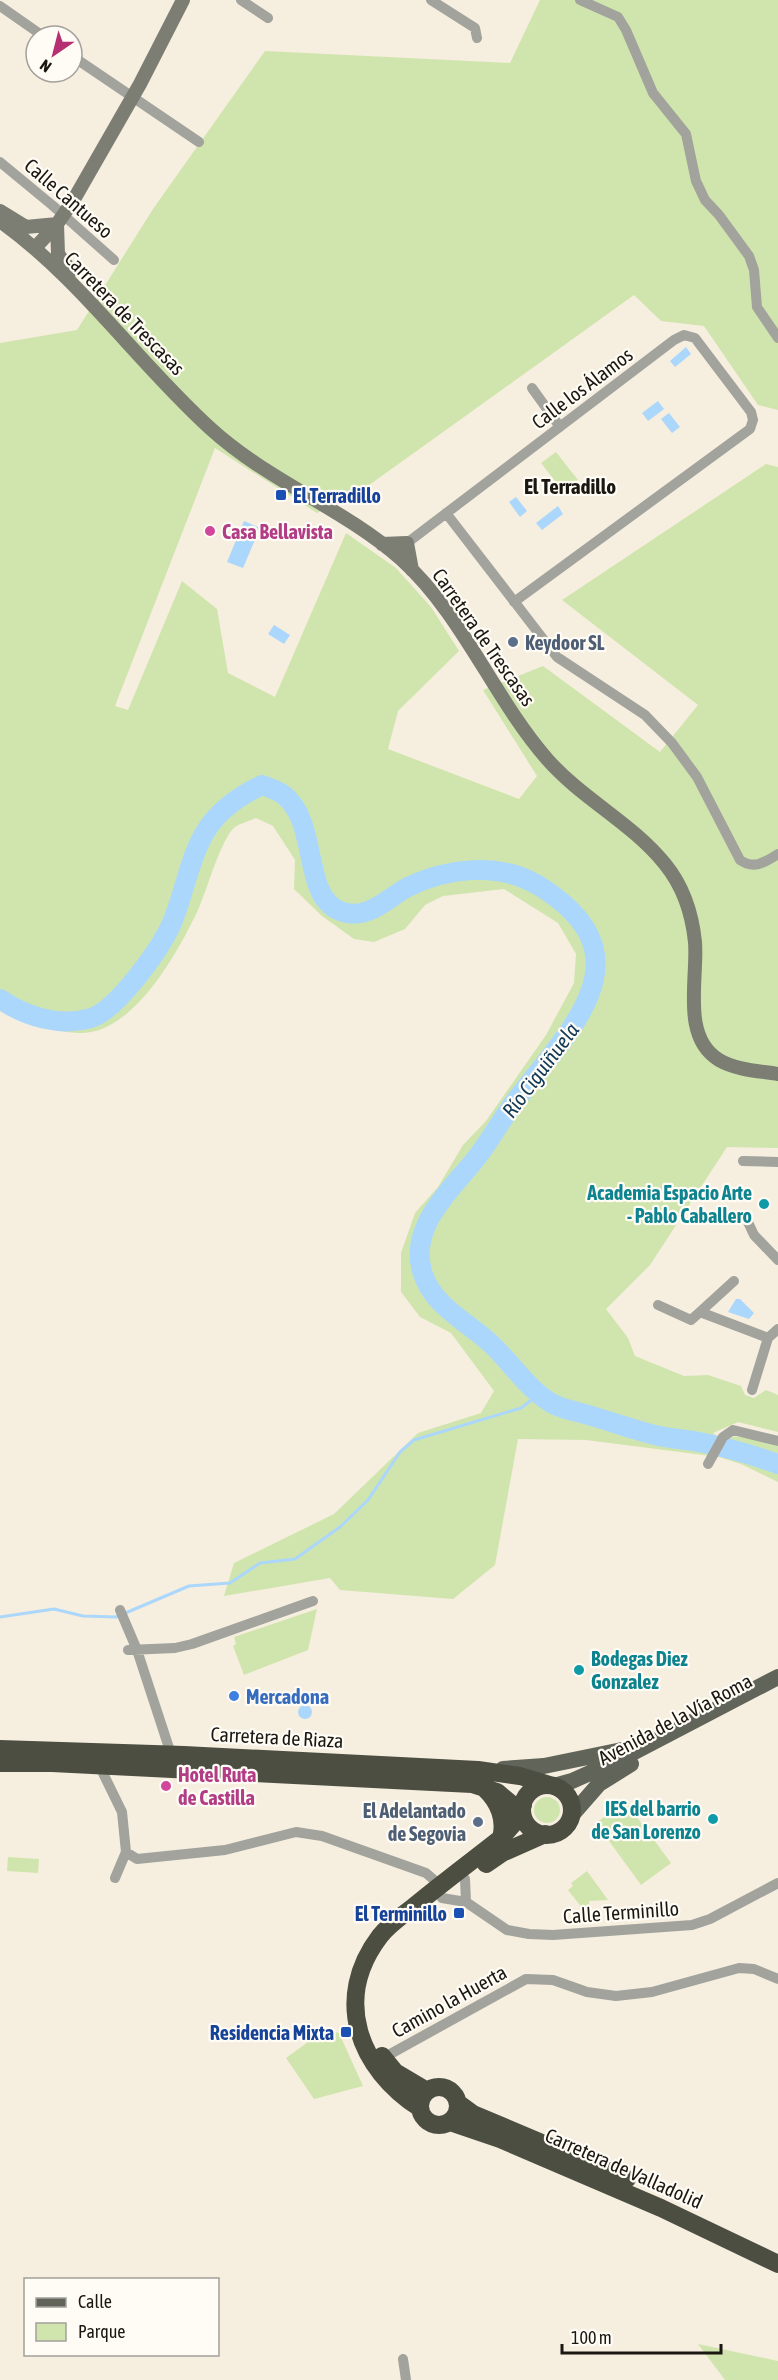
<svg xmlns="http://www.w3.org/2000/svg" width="778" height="2380" font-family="'Asap Condensed',sans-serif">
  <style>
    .green { fill: #d0e5ad }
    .water { fill: #abd7fc }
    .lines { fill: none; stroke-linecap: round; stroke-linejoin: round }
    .stream { stroke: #abd7fc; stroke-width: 3 }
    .river { stroke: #abd7fc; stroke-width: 20 }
    .street { stroke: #a1a39c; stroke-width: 10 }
    .secondary { stroke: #7c7e74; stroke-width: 14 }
    .primary { stroke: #616459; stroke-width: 16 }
    .highway { stroke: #4b4e41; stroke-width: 18 }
    .transit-dot { fill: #1a4fb4; stroke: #fffcf6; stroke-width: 2 }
    .hotel-dot { fill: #d1479c; stroke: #fffcf6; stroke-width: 2 }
    .service-dot { fill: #5c6f8a; stroke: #fffcf6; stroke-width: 2 }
    .culture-dot { fill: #0f9aa8; stroke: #fffcf6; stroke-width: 2 }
    .shop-dot { fill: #3f7fe0; stroke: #fffcf6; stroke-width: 2 }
    .labels { text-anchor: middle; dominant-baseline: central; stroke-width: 4.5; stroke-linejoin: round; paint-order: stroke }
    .street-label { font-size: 20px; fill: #1a1712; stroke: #fffcf6 }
    .transit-label { font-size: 20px; font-weight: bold; fill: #164399; stroke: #fffcf6; text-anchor: end }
    .hotel-label { font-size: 20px; font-weight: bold; fill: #b23c85; stroke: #fffcf6; text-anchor: start }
    .service-label { font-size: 20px; font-weight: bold; fill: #4e5e75; stroke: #fffcf6; text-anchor: start }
    .culture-label { font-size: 20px; font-weight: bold; fill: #0d838f; stroke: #fffcf6; text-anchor: end }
    .shop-label { font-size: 20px; font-weight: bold; fill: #366cbe; stroke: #fffcf6; text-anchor: start }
    .neighbourhood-label { font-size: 21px; font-weight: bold; fill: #1a1712; stroke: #fffcf6 }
    .water-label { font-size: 21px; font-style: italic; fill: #0f3957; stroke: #fffcf6 }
  </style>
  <rect width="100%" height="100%" fill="#f6eedf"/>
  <path class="green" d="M540 0H778V410L758 405 704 326 661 321 634 295 351 498 317 513 215 448 115 706 128 710 182 581 217 609 228 673 275 697 346 533 396 568 431 607 459 651 398 711 388 749 519 799 537 776 483 690 543 666 660 752 698 705 562 600 766 464 778 467V1148L727 1147 650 1265 606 1309 628 1338 635 1356 684 1376 708 1375 741 1386 745 1395 754 1398 766 1390 778 1395V1432L738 1422 713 1433 723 1441C736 1430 763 1442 778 1446V1482L741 1464 719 1457 586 1440 518 1439 495 1565 453 1599 340 1590 330 1578 224 1596 234 1563 334 1514 418 1433 481 1413 494 1391 451 1333 420 1317 401 1292V1253L415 1213 438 1187 463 1145 486 1121 546 1035 574 983 576 954 558 923 504 889 443 896 425 905 405 929 374 942 354 939 322 916 294 889 295 860 273 826 256 818C250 821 241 823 235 827 221 838 206 893 198 910 178 952 133 1035 79 1033 53 1032 23 1022 0 1010V343L77 330 153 209 265 51 510 63Z
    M556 452 578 480 563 491 541 463Z
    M317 1609 308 1650 244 1675 233 1646 236 1644 234 1637Z
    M534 1810a13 13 0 1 1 26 0a13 13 0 1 1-26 0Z
    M625 1801 671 1863 641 1885 596 1823Z
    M8 1857 39 1859 38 1873 7 1871Z
    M587 1871 608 1900 589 1901 590 1913 587 1914 568 1890 573 1886 571 1883Z
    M326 2029 339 2033 363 2086 314 2099 286 2058Z
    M698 2344 778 2361V2380H725Z"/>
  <path class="water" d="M686 347 691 354 675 367 670 361Z
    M658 401 664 409 648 421 642 413Z
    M669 413 680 427 672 433 661 419Z
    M516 497 527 511 520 517 509 502Z
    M558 506 563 514 542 530 536 523Z
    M244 521 260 528 243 568 227 562Z
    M274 625 290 635 284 644 268 634Z
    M736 1299H740L754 1313 749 1319 728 1312Z
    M298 1712a7 7 0 1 1 14 0a7 7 0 1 1-14 0Z"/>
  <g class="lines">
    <path class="stream" d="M0 1617 54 1609 83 1616 116 1617 189 1586 230 1583 260 1563 295 1559 340 1527 368 1500 400 1452 414 1440 521 1408 538 1395"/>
    <path class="river" d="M0 999C26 1017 60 1027 91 1018 117 1010 160 949 171 925 184 896 188 862 204 834 217 811 239 796 262 785 270 788 279 791 285 796 319 825 302 896 340 911 367 922 387 898 408 887 447 868 497 862 536 884 649 952 577 1022 520 1095 501 1118 489 1145 469 1167 445 1195 410 1230 422 1271 432 1306 465 1320 490 1343 511 1362 528 1390 553 1404 567 1411 581 1412 595 1417 615 1423 635 1430 655 1435 670 1439 684 1439 699 1442 725 1447 753 1455 778 1464"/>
    <path class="street" d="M241 0 268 18
      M431 0 475 28 477 38
      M580 0 618 17 626 30 653 93 686 134 696 181 705 200 719 215 749 256 754 270 757 307 778 338
      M0 6 43 36
      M72 56 199 142
      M0 162 52 205 114 260
      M532 388 560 427
      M446 513 557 657 645 715 672 743 697 777 740 860C754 870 765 862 778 854
      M407 543 674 340 684 335 695 338 751 412 753 420 750 429 514 602
      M743 1161 778 1162
      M747 1220 754 1235 778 1260
      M734 1281 700 1312 768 1338
      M658 1305 691 1320 700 1312
      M752 1390 768 1338 778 1329
      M708 1464 723 1437 733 1430 778 1441
      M120 1610 137 1650 171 1754
      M128 1650 175 1648 192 1644 313 1601
      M99 1765 122 1812 126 1852 137 1859 225 1850 296 1832 322 1836 426 1873 440 1885
      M115 1878 126 1852
      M465 1879 466 1902
      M442 1898 466 1902 507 1930 529 1934 553 1935 692 1925 710 1919 778 1883
      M383 2058 526 1979 553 1980 587 1992 616 1996 652 1992 739 1968 754 1969 778 1979
      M403 2359 406 2380"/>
    <path class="secondary" d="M0 211 26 227 57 224
      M0 221C81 279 138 363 211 429 268 481 343 508 401 559 463 615 493 697 547 759 582 799 632 823 665 864 683 886 692 913 695 942 698 979 681 1037 719 1060 736 1070 759 1071 778 1074
      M57 224 58 254 71 271
      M35 248 57 224 73 201 140 84 183 0
      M382 544 407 543 412 570"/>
    <path class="primary" d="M503 1769 544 1766 622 1750
      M554 1786 572 1781 621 1759 778 1677
      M571 1816 599 1784 631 1764"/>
    <path class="highway" d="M0 1749 184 1755 478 1770 520 1776 550 1785
      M0 1763H52L472 1784 497 1792 522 1813
      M522 1810a25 25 0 1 1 50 0a25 25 0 1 1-50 0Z
      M485 1789C499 1802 506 1820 501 1838
      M486 1864 502 1853 545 1834
      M382 2056 395 2072 427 2091
      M420 2106a19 19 0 1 1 38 0a19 19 0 1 1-38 0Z
      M458 2103 473 2114 627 2179
      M420 2108C359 2069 332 1999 380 1936 390 1923 405 1914 418 1903 445 1881 473 1860 501 1838L514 1823 523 1805
      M450 2122 500 2139 661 2208 778 2264"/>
  </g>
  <g class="transit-dot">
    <rect x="275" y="489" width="12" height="12" rx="3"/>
    <rect x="453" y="1907" width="12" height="12" rx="3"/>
    <rect x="340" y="2026" width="12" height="12" rx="3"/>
  </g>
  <g class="hotel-dot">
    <circle cx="210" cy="531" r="6"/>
    <circle cx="166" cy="1786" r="6"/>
  </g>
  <g class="service-dot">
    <circle cx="513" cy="642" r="6"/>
    <circle cx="478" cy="1822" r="6"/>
  </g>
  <g class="culture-dot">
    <circle cx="764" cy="1204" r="6"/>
    <circle cx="579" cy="1670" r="6"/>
    <circle cx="713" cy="1819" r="6"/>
  </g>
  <circle class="shop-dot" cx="234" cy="1696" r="6"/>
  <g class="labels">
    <g class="street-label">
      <text transform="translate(69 198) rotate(41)">Calle Cantueso</text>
      <text transform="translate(125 313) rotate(46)">Carretera de Trescasas</text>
      <text transform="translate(582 388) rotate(-37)">Calle los Álamos</text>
      <text transform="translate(484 637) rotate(55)">Carretera de Trescasas</text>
      <text transform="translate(675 1719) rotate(-28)">Avenida de la Vía Roma</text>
      <text transform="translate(277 1737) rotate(3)">Carretera de Riaza</text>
      <text transform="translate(621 1912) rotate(-4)">Calle Terminillo</text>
      <text transform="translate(449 2001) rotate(-29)">Camino la Huerta</text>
      <text transform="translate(624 2168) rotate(24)">Carretera de Valladolid</text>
    </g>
    <g class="transit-label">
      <text x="293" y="495" text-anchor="start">El Terradillo</text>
      <text x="447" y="1913">El Terminillo</text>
      <text x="334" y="2032">Residencia Mixta</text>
    </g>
    <g class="hotel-label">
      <text x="222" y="531">Casa Bellavista</text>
      <text x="178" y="1774">Hotel Ruta<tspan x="178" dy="23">de Castilla</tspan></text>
    </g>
    <g class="service-label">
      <text x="525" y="642">Keydoor SL</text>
      <text x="466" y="1810" text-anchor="end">El Adelantado<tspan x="466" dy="23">de Segovia</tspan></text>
    </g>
    <g class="culture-label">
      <text x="752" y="1192">Academia Espacio Arte<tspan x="752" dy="23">- Pablo Caballero</tspan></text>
      <text x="591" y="1658" text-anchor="start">Bodegas Diez<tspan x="591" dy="23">Gonzalez</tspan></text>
      <text x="701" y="1808">IES del barrio<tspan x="701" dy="23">de San Lorenzo</tspan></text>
    </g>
    <g class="shop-label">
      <text x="246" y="1696">Mercadona</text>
    </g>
    <g class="neighbourhood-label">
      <text x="570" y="486">El Terradillo</text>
    </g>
    <g class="water-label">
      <text transform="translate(540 1070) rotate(-53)">Río Ciguiñuela</text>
    </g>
  </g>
  <rect x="24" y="2278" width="195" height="78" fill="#fffcf6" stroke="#a3a09b" stroke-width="1.5"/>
  <rect x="36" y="2298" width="30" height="9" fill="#616459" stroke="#a3a09b" stroke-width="1.5"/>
  <text x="78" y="2308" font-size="18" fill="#1a1712">Calle</text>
  <rect x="36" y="2323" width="30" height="18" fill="#d0e5ad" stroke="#a3a09b" stroke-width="1.5"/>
  <text x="78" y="2338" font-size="18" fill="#1a1712">Parque</text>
  <g transform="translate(54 54) rotate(215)"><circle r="28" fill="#fffcf6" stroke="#a3a09b" stroke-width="1.5"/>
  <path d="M0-4.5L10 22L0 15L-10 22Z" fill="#b62f72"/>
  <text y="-9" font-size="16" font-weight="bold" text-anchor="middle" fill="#1a1712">N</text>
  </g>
  <path d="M562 2344v9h159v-9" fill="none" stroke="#1a1712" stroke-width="3"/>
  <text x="571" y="2344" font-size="18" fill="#1a1712" stroke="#fffcf6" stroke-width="4.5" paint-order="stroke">100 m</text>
</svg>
